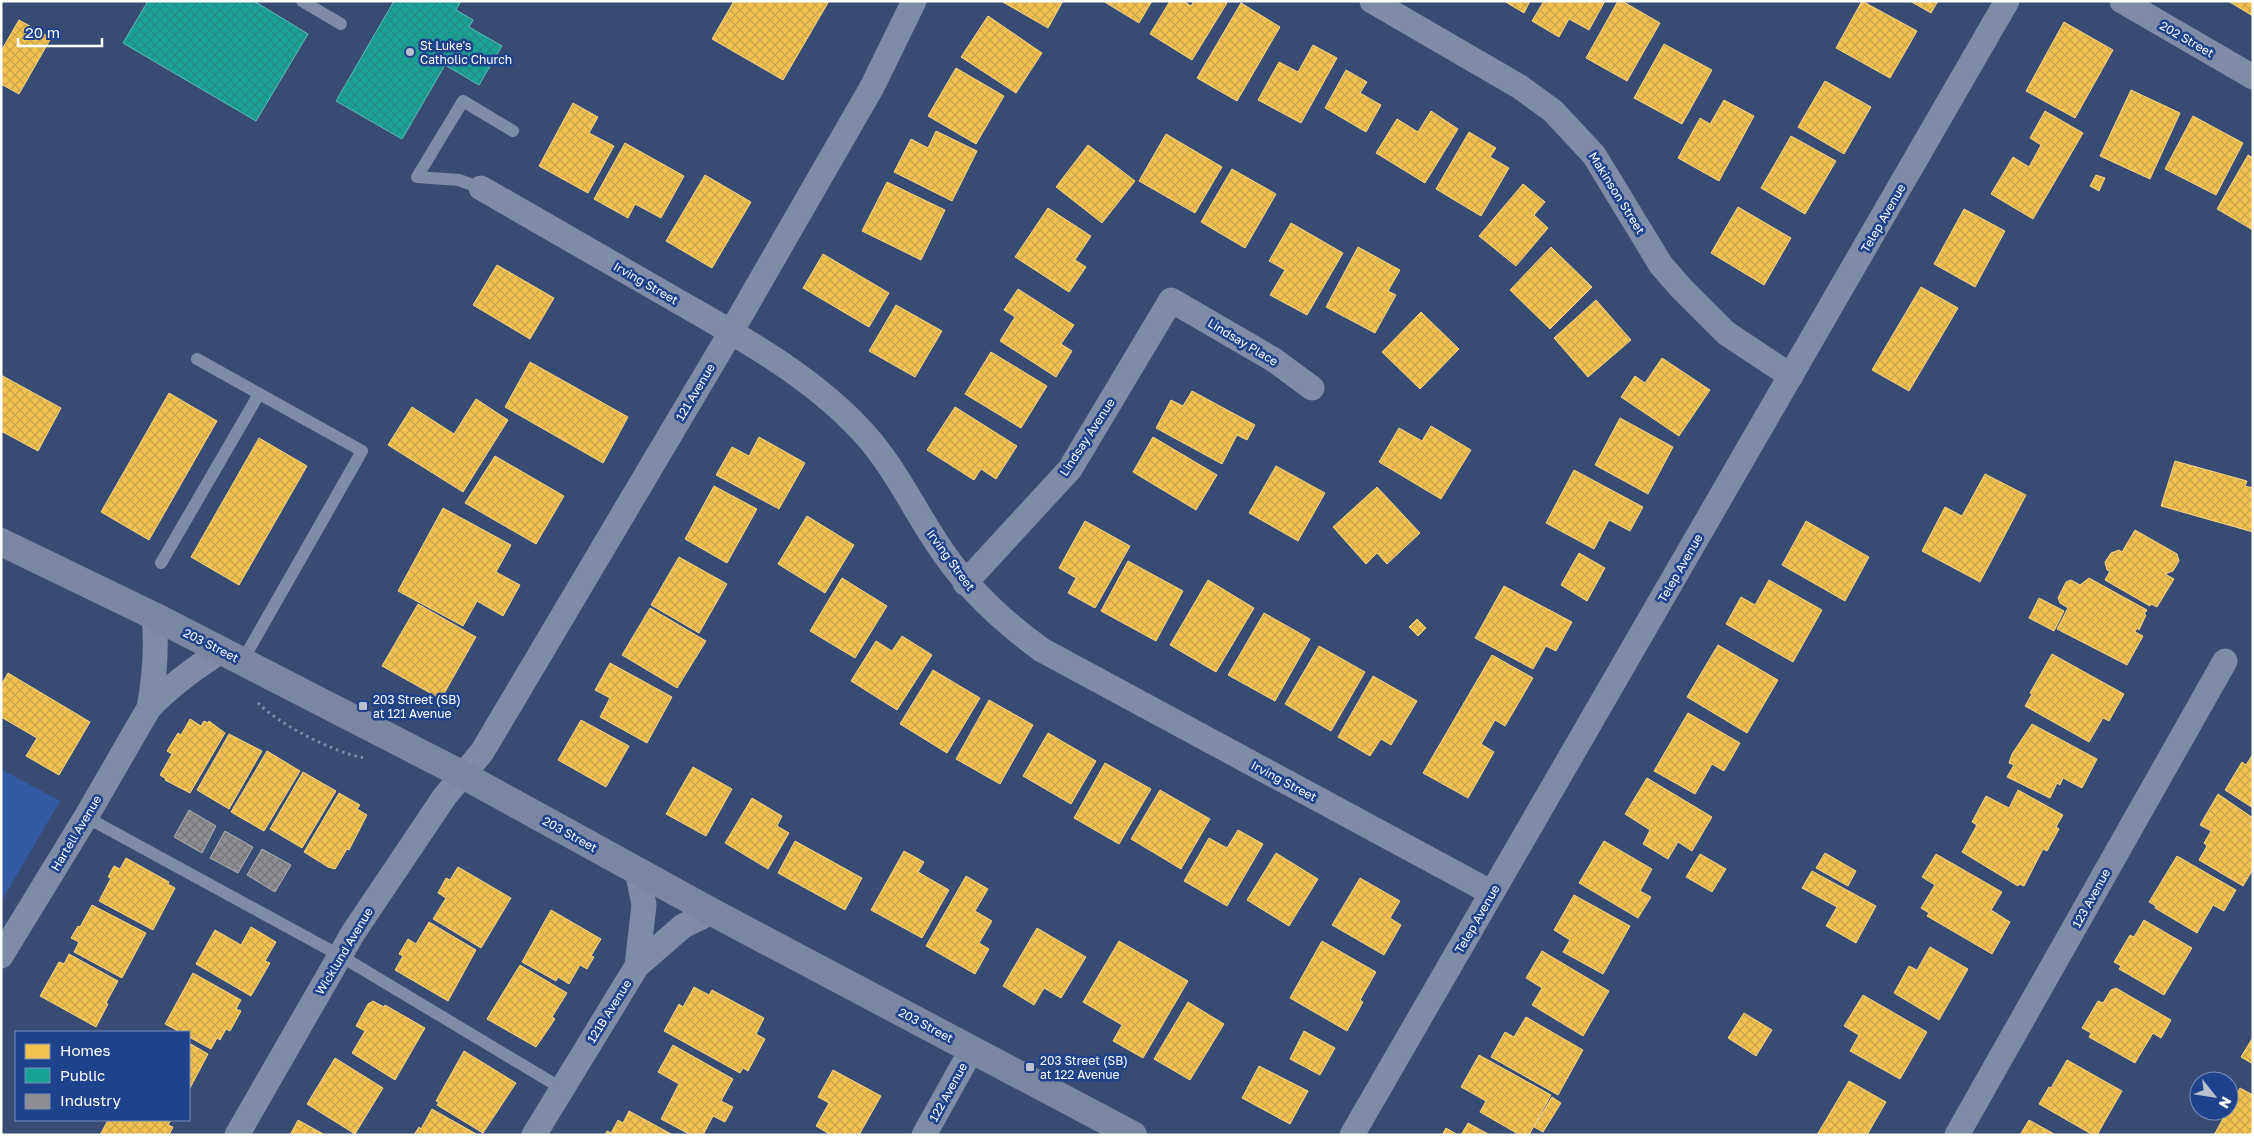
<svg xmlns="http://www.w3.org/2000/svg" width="2254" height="1136" font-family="'Golos Text',sans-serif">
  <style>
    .park { fill: #335aa2 }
    .homes { fill: url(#homes-cross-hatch); stroke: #f6d483 }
    .public { fill: url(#public-cross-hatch); stroke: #5dbfb7 }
    .industry { fill: url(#industry-cross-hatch); stroke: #afafb3 }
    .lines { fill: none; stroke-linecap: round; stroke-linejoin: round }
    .path { stroke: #7e8ca7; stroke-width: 3; stroke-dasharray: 2.5 4; stroke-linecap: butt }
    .lane { stroke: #7e8ca7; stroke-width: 12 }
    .street { stroke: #7e8ca7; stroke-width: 25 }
    .secondary { stroke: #7a87a3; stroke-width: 28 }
    .poi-dot { fill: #b9c0ce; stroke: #1e438c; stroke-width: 2 }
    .labels { text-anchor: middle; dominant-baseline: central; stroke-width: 5; stroke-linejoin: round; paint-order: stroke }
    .street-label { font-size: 12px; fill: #fff; stroke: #1e438c }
    .poi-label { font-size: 12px; fill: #fff; stroke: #1e438c; text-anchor: start }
  </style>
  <defs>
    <pattern id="homes-cross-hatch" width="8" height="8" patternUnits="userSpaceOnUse" patternTransform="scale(1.25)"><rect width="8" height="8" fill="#f2c14e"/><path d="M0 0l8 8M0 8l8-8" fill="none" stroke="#c8a44e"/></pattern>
    <pattern id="public-cross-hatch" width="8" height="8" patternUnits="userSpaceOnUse" patternTransform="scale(1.25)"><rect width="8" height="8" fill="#17a398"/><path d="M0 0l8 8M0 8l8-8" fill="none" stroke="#278981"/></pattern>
    <pattern id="industry-cross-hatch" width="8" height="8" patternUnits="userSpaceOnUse" patternTransform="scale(1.25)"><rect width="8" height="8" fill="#8d8d92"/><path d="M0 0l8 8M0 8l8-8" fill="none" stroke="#76767a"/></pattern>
  </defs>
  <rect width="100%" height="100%" fill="#374b73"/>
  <path class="park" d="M1 769 60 801 1 902Z"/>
  <path class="homes" d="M734 1H829L783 80 712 39Z
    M1001 1H1063L1048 28Z
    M1103 1H1152L1139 23Z
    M1170 1H1183L1191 6 1194 1H1223L1227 3 1192 60 1150 34Z
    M1504 1H1530L1524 13Z
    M1544 1H1605L1589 30 1569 19 1559 37 1532 21Z
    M1618 1H1622L1660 23 1627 81 1586 58Z
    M1862 1 1917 31 1890 78 1836 48Z
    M1910 1H1938L1931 13Z
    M2228 1H2253V16Z
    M1241 3 1280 27 1237 101 1197 78Z
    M988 16 1042 53 1016 93 961 57Z
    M19 20 51 38 19 94 1 84V51Z
    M2064 22 2113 50 2075 118 2026 91Z
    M1664 44 1712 70 1682 124 1634 98Z
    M1313 45 1337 58 1301 123 1258 100 1279 62 1298 72Z
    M956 68 1004 96 976 144 928 116Z
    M1346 70 1367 82 1360 93 1381 105 1366 132 1325 108Z
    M1825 81 1871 107 1844 154 1798 127Z
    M2131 90 2180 113 2150 179 2100 156Z
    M1724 100 1754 116 1719 181 1678 158 1700 118 1710 124Z
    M573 103 598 117 589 133 614 146 588 193 539 166Z
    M1431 111 1458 129 1425 183 1376 153 1397 119 1418 132Z
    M2045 111 2083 133 2033 219 1991 194 2013 157 2029 167 2041 145 2030 138Z
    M2193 116 2243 143 2216 195 2165 169Z
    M936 131 977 151 952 201 894 172 911 139 928 148Z
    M1469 132 1496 148 1490 157 1509 168 1481 216 1436 189Z
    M1166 134 1222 167 1195 213 1139 181Z
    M1791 136 1836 161 1805 214 1761 188Z
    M625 143 684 176 661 218 635 204 628 218 594 199Z
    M1088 145 1135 181 1102 223 1056 187Z
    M2248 155 2253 158V230L2217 209Z
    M1232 169 1276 194 1245 248 1201 222Z
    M705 175 751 202 712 268 666 241Z
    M2096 175 2105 178 2099 191 2090 186Z
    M887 182 945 210 921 260 862 231Z
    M1523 184 1545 202 1534 215 1548 228 1516 266 1479 236Z
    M1738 207 1791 238 1764 285 1711 253Z
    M1048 208 1091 236 1075 260 1086 267 1069 292 1015 257Z
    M1964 209 2005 231 1975 287 1934 264Z
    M1291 223 1343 253 1307 315 1270 295 1285 270 1269 261Z
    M1358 247 1400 270 1388 291 1396 295 1375 333 1326 307Z
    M1551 247 1592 287 1550 329 1510 290Z
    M823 254 889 293 869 327 803 288Z
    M497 265 554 298 530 339 473 305Z
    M1921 287 1958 308 1909 391 1872 370Z
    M1018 289 1074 325 1061 344 1072 351 1056 377 1000 341 1015 317 1004 310Z
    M1596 300 1631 340 1588 377 1554 338Z
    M896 305 942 331 915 377 869 351Z
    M1421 312 1459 349 1420 389 1382 352Z
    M991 352 1047 386 1021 428 965 394Z
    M1662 358 1710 390 1679 436 1621 397 1635 376 1645 383Z
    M530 362 628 417 603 463 505 407Z
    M1 375 61 408 38 451 1 431Z
    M1192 391 1255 425 1247 440 1237 435 1222 464 1156 428 1171 400 1183 406Z
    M169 393 217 421 149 540 101 512Z
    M476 399 508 420 463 492 388 445 412 407 454 434Z
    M955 407 1017 446 996 479 981 469 974 480 927 450Z
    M1620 418 1673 447 1648 494 1595 465Z
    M1431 426 1471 450 1441 499 1379 462 1399 428 1422 441Z
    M759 437 805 463 779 509 716 475 732 447 749 456Z
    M1153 437 1217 475 1196 510 1133 472Z
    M259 438 307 466 239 585 191 557Z
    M495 456 564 496 536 544 465 503Z
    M2175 461 2247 481 2245 486 2253 488V532L2161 506Z
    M1276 466 1325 493 1298 541 1249 513Z
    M1574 470 1643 507 1630 531 1609 520 1594 549 1546 523Z
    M1985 474 2026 495 1980 582 1922 551 1945 507 1962 516Z
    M714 486 757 509 727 563 685 539Z
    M1377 487 1420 533 1387 564 1377 553 1366 564 1333 527Z
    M443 508 511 545 496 572 520 585 503 616 477 601 463 626 398 591Z
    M807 516 854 545 825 593 778 564Z
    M1085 521 1130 546 1095 608 1068 593 1076 578 1059 568Z
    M1806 521 1869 557 1845 601 1782 565Z
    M2135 530 2177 554 2179 561 2173 571 2165 574 2174 579 2157 607 2151 604 2150 606 2105 580 2110 571 2107 570 2105 562 2111 553 2119 550 2122 552Z
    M1579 553 1605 568 1587 601 1561 585Z
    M679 557 727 584 699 633 651 605Z
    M1128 561 1183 591 1156 641 1101 611Z
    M842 578 887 606 855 658 810 631Z
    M2089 578 2147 610 2144 614 2146 615 2139 630 2137 628 2135 632 2143 636 2127 665 2057 629 2068 608 2060 603 2058 598 2066 582 2071 580 2080 585Z
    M1208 580 1254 608 1216 672 1170 645Z
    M1769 580 1822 610 1793 662 1726 624 1741 597 1755 605Z
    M1504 586 1572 622 1556 651 1546 646 1533 669 1475 638Z
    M2039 598 2064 611 2054 631 2029 618Z
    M418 604 476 637 441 699 382 666Z
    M650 608 706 641 677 688 622 655Z
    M1264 613 1310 639 1275 701 1228 675Z
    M1417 619 1426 628 1418 636 1409 627Z
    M902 636 932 655 897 710 851 681 876 641 892 651Z
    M1718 645 1778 680 1747 733 1687 697Z
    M1319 646 1365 672 1331 731 1285 704Z
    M2052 654 2124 694 2109 721 2103 718 2089 742 2025 706 2032 694 2030 693Z
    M1492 655 1533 678 1505 726 1495 720 1481 744 1494 752 1468 798 1423 773Z
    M610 663 672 697 647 743 600 717 610 698 595 690Z
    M933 670 980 698 947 753 900 724Z
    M8 673 90 722 59 775 26 756 37 738 1 717V685Z
    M1373 676 1417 701 1391 745 1381 739 1370 756 1338 737Z
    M989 700 1033 725 1000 784 956 759Z
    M1688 713 1740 743 1724 771 1712 764 1695 794 1654 771Z
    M190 719 201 726 204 721 208 723 209 721 225 733 190 793 165 780 166 779 160 775 172 754 167 751 178 733 181 735Z
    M581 720 629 746 606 787 558 760Z
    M2032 724 2097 759 2082 788 2063 778 2060 785 2057 783 2050 798 2007 777 2014 765 2009 763 2012 754Z
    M1048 733 1096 761 1071 804 1023 776Z
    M229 734 262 751 229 809 197 790Z
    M267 751 300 771 264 831 231 812Z
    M2253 754V808L2225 790 2242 762 2246 765Z
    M1105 763 1151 789 1119 844 1074 818Z
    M693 767 732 789 706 836 666 814Z
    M303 772 336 791 302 848 270 829Z
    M1647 778 1712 817 1692 851 1678 842 1668 859 1643 844 1650 830 1625 814Z
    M1160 790 1210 819 1181 869 1131 839Z
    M2018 790 2063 815 2056 827 2059 829 2047 851 2043 849 2024 886 2019 884 2018 886 1962 852 1977 825 1972 822 1986 796 2009 808Z
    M339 793 360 805 357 809 367 815 349 850 347 849 335 869 328 867 304 852Z
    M2218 794 2253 818V869L2243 886 2199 860 2207 846 2204 843 2211 831 2200 825Z
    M752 798 782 816 777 826 789 833 768 869 725 843Z
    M1238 830 1263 844 1227 906 1184 881 1209 838 1227 848Z
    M795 841 862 878 845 910 778 873Z
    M1604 841 1652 869 1640 891 1651 897 1638 918 1579 883Z
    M904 851 924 862 918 872 949 890 922 938 871 910Z
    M1276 853 1318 879 1289 926 1247 900Z
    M1825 853 1856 871 1848 886 1816 868Z
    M1700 854 1726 869 1712 892 1686 877Z
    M1936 854 2002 892 1991 910 2010 922 1992 954 1927 916 1929 913 1921 908 1935 885 1922 877Z
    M2177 856 2236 890 2224 911 2213 905 2197 933 2155 908 2156 906 2149 902Z
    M126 858 169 882 168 884 175 888 153 930 99 901 111 878 108 877 114 866 120 869Z
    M458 867 511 898 481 948 433 919 446 898 438 893 446 878 450 880Z
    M1812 871 1876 906 1856 943 1826 926 1837 907 1802 888Z
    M966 876 988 889 975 911 992 921 979 943 989 949 975 974 926 946Z
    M1360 878 1400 901 1390 918 1401 925 1384 955 1332 925Z
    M1574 895 1630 926 1603 974 1563 952 1570 940 1554 930Z
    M92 905 146 933 122 978 74 952 79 942 71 938 78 926 80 927Z
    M551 910 601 939 591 956 594 957 587 969 580 965 569 984 558 977 556 981 522 962Z
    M2144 920 2192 948 2164 995 2119 969 2121 966 2114 962 2130 935 2134 937Z
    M429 922 476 950 448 1001 395 970 403 956 399 954 408 939 416 944Z
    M251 927 276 942 265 961 270 963 251 996 196 964 215 930 241 945Z
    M1037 928 1086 957 1061 998 1044 988 1034 1005 1003 986Z
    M1119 941 1188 981 1143 1058 1113 1041 1122 1025 1083 1002Z
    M1322 941 1376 972 1360 1000 1363 1002 1347 1031 1290 998Z
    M1930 947 1968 969 1939 1020 1894 993 1909 966 1917 970Z
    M1542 951 1609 991 1583 1036 1532 1005 1542 988 1526 978Z
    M69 954 118 981 106 1003 108 1004 96 1027 40 996 59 962 64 964Z
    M520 965 567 993 552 1017 555 1019 536 1047 487 1019Z
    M193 973 241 1000 236 1009 241 1011 230 1031 226 1029 220 1040 217 1038 211 1049 189 1037V1032H180L165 1024Z
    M694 987 709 995 712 990 764 1018 756 1034 765 1039 748 1071 743 1068 740 1073 664 1031 679 1004 683 1007Z
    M2116 988 2171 1020 2161 1038 2153 1033 2135 1063 2089 1037 2091 1033 2082 1028 2098 1001 2103 1003 2111 990Z
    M1863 995 1927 1032 1900 1079 1850 1051 1859 1035 1844 1026Z
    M373 1001 384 1007 385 1005 425 1028 395 1080 352 1053 365 1031 356 1026 368 1004Z
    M1188 1002 1224 1024 1190 1080 1154 1059Z
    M1744 1013 1772 1030 1756 1056 1728 1038Z
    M1526 1017 1583 1050 1558 1095 1491 1057 1505 1032 1514 1037Z
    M1304 1031 1335 1048 1320 1075 1290 1059Z
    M2253 1037V1064L2241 1057Z
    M189 1043 208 1054 189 1090Z
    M673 1045 733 1079 721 1101 733 1107 725 1122 713 1116 703 1135H691L661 1119 679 1084 658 1072Z
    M464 1051 516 1083 483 1133 437 1105 439 1102 436 1101Z
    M1479 1055 1551 1095 1529 1135H1520L1480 1112 1486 1101 1461 1087Z
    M335 1058 383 1088 355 1134 307 1104Z
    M2067 1060 2122 1091 2097 1135H2093L2039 1104 2049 1087 2051 1088Z
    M1259 1066 1308 1091 1290 1124 1242 1098Z
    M833 1070 881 1096 859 1135H831L816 1126 829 1103 818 1097Z
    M1849 1081 1886 1102 1867 1135H1817Z
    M2240 1088 2253 1095V1135H2214Z
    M1552 1097 1561 1103 1543 1132 1534 1127Z
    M432 1109 478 1135H414L419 1127 421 1129Z
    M629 1111 673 1135H605L607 1131 611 1133 618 1120 623 1123Z
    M108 1120H171L168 1125 173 1127 169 1135H100Z
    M298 1120 325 1135H290Z
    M2029 1120 2056 1135H2020Z
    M1468 1123 1490 1135H1461Z
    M1446 1128 1458 1135H1442Z"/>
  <path class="public" d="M148 1H254L308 34 256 121 123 43Z
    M394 1H461L456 10 473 20 469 27 502 46 479 85 445 65 402 139 336 101Z"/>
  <path class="industry" d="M189 810 216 826 202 853 174 837Z
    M225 831 253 847 238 873 210 858Z
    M262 849 291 865 275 892 247 875Z"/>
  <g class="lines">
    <path class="path" d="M258 703C280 725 333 752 364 758"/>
    <path class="lane" d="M302 1 341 24
      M481 188 459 180 417 177 463 101 513 131
      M197 359 362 451 243 660
      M161 563 259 394
      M86 817 339 955 561 1088"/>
    <path class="street" d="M1372 1 1520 87 1553 111 1594 155 1661 265 1681 288 1726 333 1791 376
      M2122 1 2253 77
      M481 188C545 225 609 262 674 299 738 336 807 373 859 428 891 461 910 502 935 540 963 585 999 619 1042 650L1492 893
      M965 583 1070 469 1171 300 1274 360 1312 388
      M149 708C155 676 157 648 154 616
      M637 870 644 905 637 966
      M1 956 86 817 149 708C171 685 196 667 223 650
      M237 1135 353 933 445 796 482 752 731 332 872 87 914 1
      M534 1135 637 966 683 926 712 912
      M924 1135 972 1049
      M1352 1135 2007 1
      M1957 1135 2225 661"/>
    <path class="secondary" d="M1 542 154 616 463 775 712 912 1133 1135"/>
  </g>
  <g class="poi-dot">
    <circle cx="410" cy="52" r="5"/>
    <rect x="358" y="701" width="10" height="10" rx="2.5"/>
    <rect x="1025" y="1062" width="10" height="10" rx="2.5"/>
  </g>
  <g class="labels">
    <g class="street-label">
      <text transform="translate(2187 39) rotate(30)">202 Street</text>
      <text transform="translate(1617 193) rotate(58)">Makinson Street</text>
      <text transform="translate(1883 218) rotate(-60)">Telep Avenue</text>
      <text transform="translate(646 283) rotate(30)">Irving Street</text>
      <text transform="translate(1243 342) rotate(31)">Lindsay Place</text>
      <text transform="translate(695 392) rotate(-59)">121 Avenue</text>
      <text transform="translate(1087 437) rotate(-57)">Lindsay Avenue</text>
      <text transform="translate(951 560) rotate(54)">Irving Street</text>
      <text transform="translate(1680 568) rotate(-60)">Telep Avenue</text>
      <text transform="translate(211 645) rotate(27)">203 Street</text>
      <text transform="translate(1284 781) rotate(28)">Irving Street</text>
      <text transform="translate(76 833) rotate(-59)">Hartell Avenue</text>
      <text transform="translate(570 834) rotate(29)">203 Street</text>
      <text transform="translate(2091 898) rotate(-61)">123 Avenue</text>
      <text transform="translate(1477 919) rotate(-60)">Telep Avenue</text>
      <text transform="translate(344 951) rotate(-59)">Wicklund Avenue</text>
      <text transform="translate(609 1011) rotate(-58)">121B Avenue</text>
      <text transform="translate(926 1025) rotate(28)">203 Street</text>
      <text transform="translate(948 1092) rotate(-61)">122 Avenue</text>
    </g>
    <g class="poi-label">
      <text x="420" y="45">St Luke's<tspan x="420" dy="14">Catholic Church</tspan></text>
      <text x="373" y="699">203 Street (SB)<tspan x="373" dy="14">at 121 Avenue</tspan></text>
      <text x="1040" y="1060">203 Street (SB)<tspan x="1040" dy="14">at 122 Avenue</tspan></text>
    </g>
  </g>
  <rect width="2254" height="1136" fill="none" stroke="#ffffff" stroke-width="5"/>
  <rect x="15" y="1031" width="175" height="90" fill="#1e438c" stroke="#788eba"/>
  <rect x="25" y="1044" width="25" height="15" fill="#f2c14e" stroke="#788eba"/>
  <text x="60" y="1056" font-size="15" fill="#ffffff">Homes</text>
  <rect x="25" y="1068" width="25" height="15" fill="#17a398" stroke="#788eba"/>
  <text x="60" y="1081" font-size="15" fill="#ffffff">Public</text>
  <rect x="25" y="1094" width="25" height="15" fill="#8d8d92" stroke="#788eba"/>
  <text x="60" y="1106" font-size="15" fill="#ffffff">Industry</text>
  <g transform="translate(2214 1096) rotate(120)"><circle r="24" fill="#1e438c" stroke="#788eba"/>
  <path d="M0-4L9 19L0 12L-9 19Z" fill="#b9c0ce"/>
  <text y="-8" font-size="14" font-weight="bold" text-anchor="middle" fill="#ffffff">N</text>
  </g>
  <path d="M18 38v8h84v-8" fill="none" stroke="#ffffff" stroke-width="2.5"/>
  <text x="25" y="38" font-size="15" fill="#ffffff" stroke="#1e438c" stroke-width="4" paint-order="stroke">20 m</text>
</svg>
